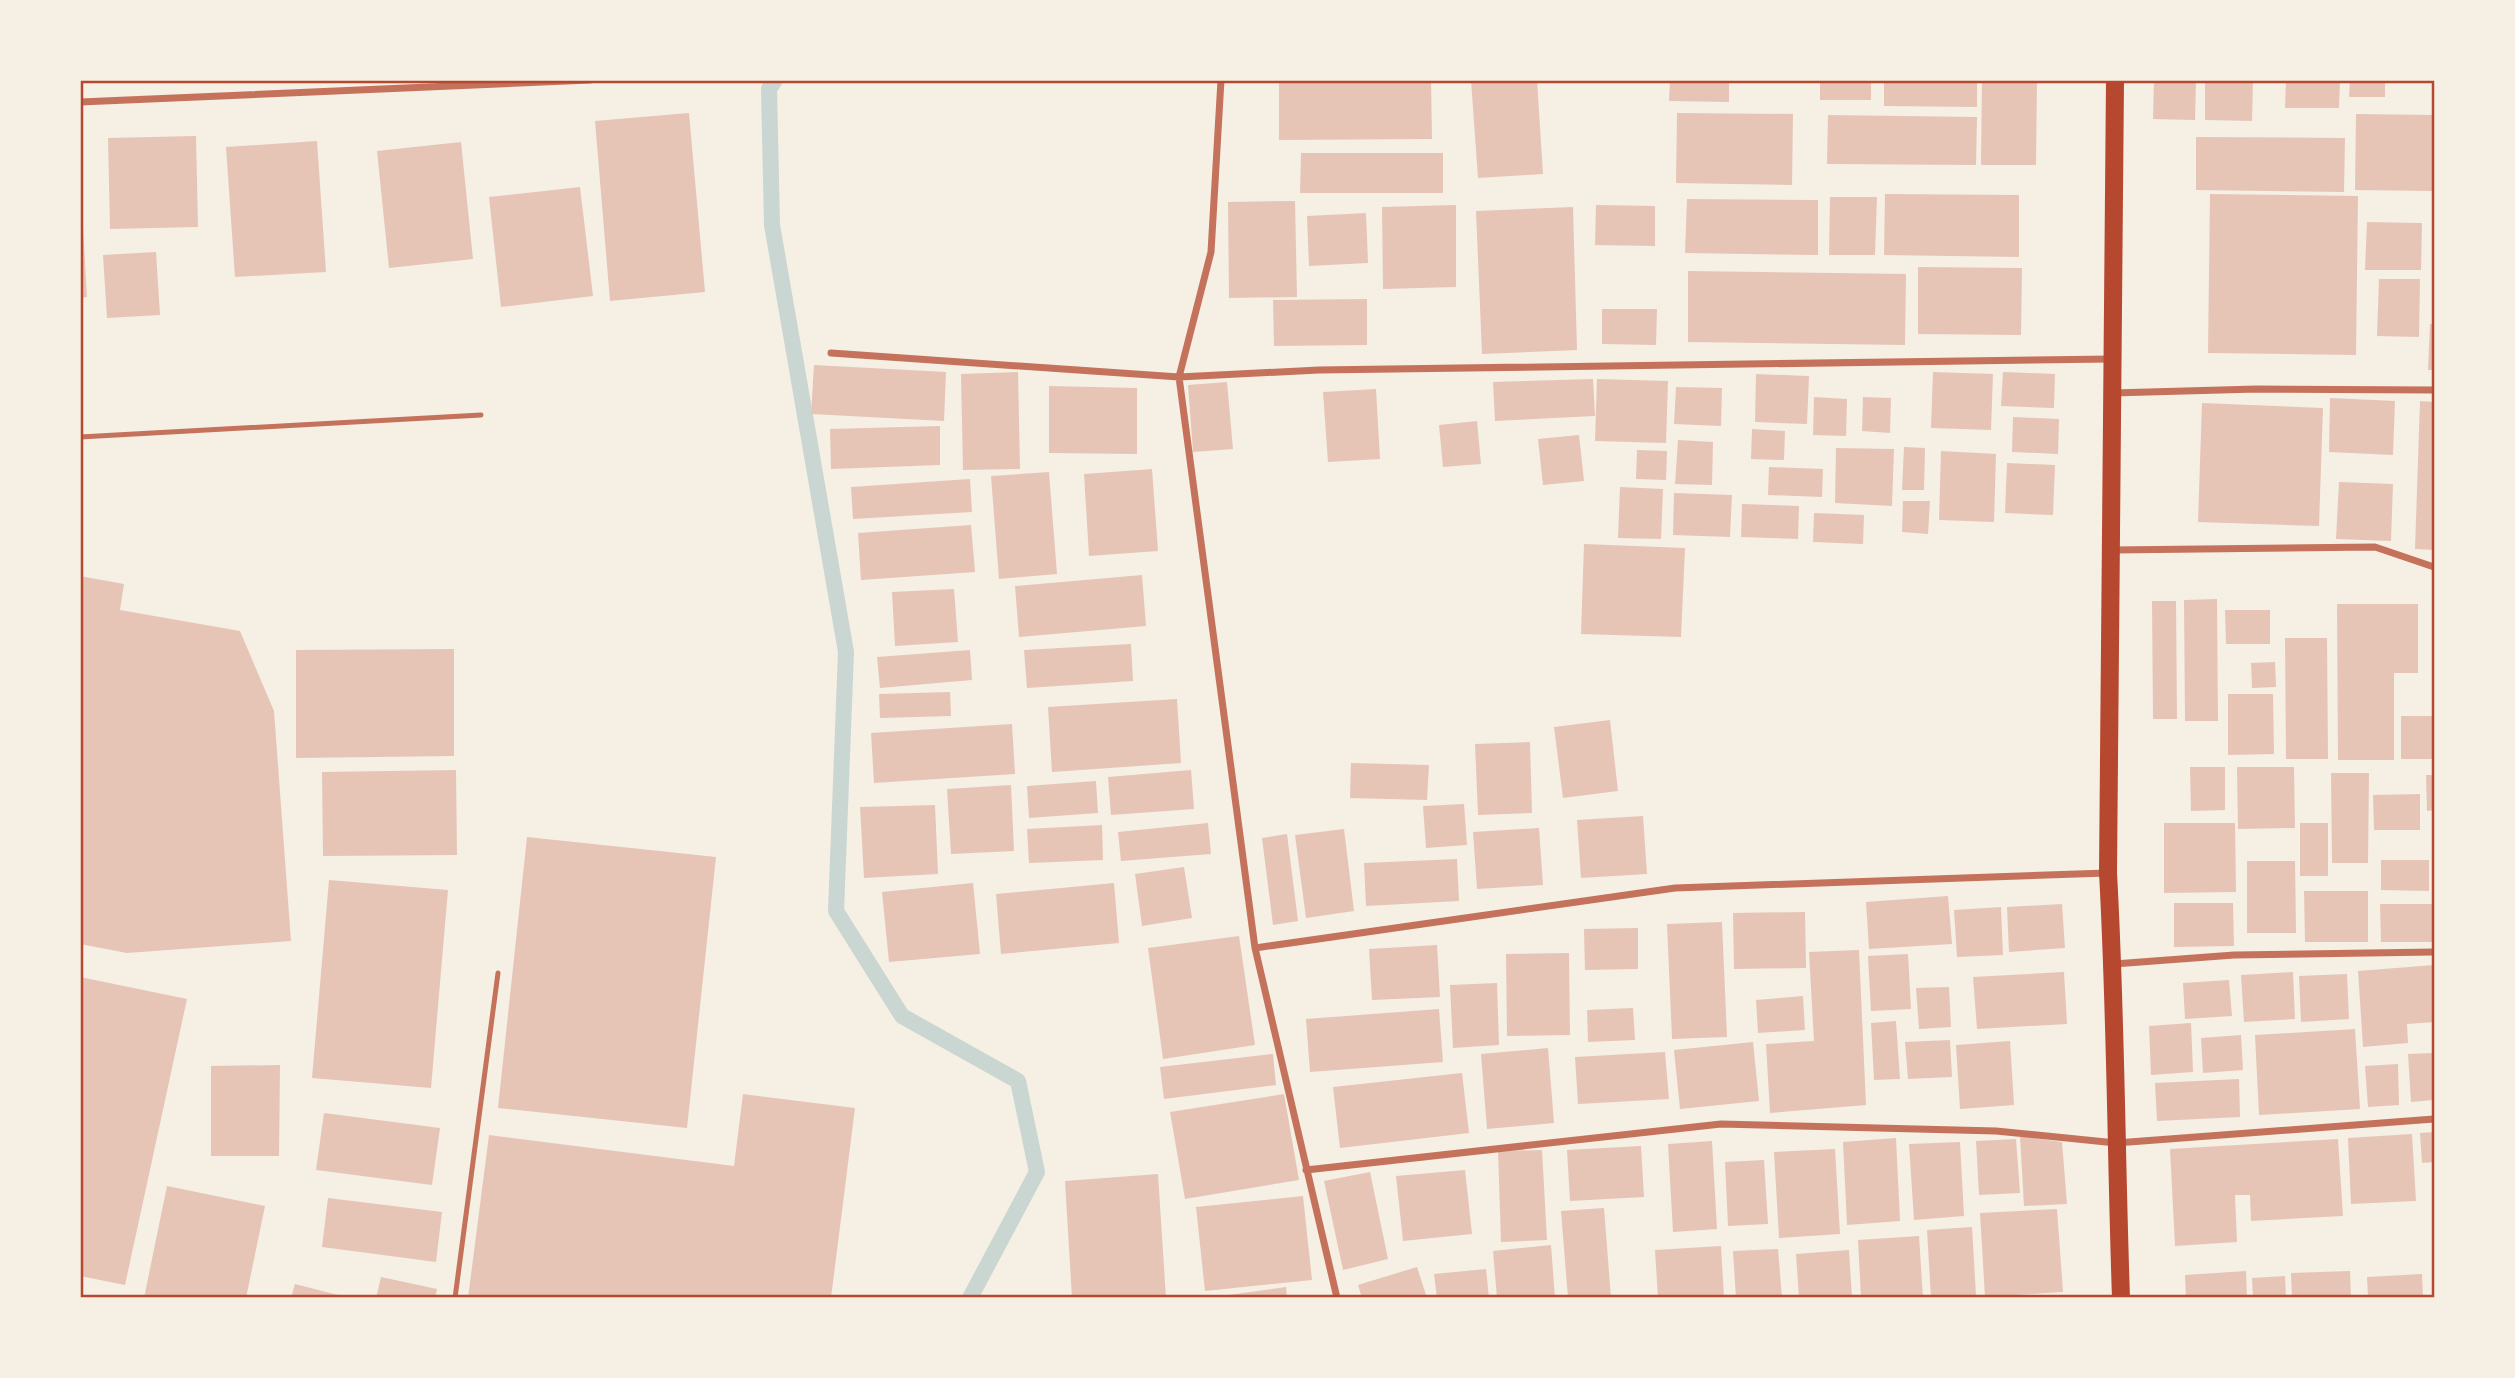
<svg xmlns="http://www.w3.org/2000/svg" width="2515" height="1378" font-family="'Roboto Serif',serif">
  <style>
    .lines { fill: none; stroke-linecap: round; stroke-linejoin: round }
    .stream { stroke: #c9d6d2; stroke-width: 16 }
    .building { fill: #e6c5b7 }
    .service { stroke: #c5725c; stroke-width: 5 }
    .minor { stroke: #c5725c; stroke-width: 7 }
    .primary { stroke: #b5482f; stroke-width: 18 }
    .neatline { fill: none; stroke: #b5482f; stroke-width: 2.5 }
  </style>
  <rect width="100%" height="100%" fill="#f6efe4"/>
  <g class="lines">
    <path class="stream" d="M775 80 769 89 772 225 846 652 836 911 902 1016 1018 1081 1037 1172 970 1298"/>
  </g>
  <path class="building" d="M1279 80H1431L1432 139 1279 140Z
    M1471 80H1537L1543 174 1478 178Z
    M1670 80H1729V102L1669 101Z
    M1820 80H1871V100H1820Z
    M1884 80H1977V107L1884 106Z
    M1982 80H2037L2036 165H1981Z
    M2154 80H2196L2195 120 2153 119Z
    M2205 80H2253L2252 121 2205 120Z
    M2286 80H2340L2339 108H2285Z
    M2350 80H2385V97H2349Z
    M689 113 705 292 610 301 595 121Z
    M1677 113 1793 114 1792 185 1676 183Z
    M2356 114 2434 115V191L2355 190Z
    M1828 115 1977 117 1976 165 1827 164Z
    M196 136 198 227 110 229 108 138Z
    M2196 137 2345 138 2344 192 2196 190Z
    M317 141 326 272 235 277 226 147Z
    M461 142 473 259 389 268 377 151Z
    M1301 153H1443V193H1300Z
    M580 187 593 296 501 307 489 197Z
    M1885 194 2019 195V257L1884 255Z
    M2210 194 2358 196 2356 355 2208 353Z
    M1830 197H1877L1875 255H1829Z
    M1687 199 1818 200V255L1685 253Z
    M1295 201 1297 297 1229 298 1228 202Z
    M1456 205V287L1383 289 1382 207Z
    M1596 205 1655 206V246L1595 245Z
    M1573 207 1577 350 1482 354 1476 211Z
    M1366 213 1368 263 1309 266 1307 216Z
    M2367 222 2422 223 2421 270H2365Z
    M80 226H83L87 297 80 298Z
    M156 252 160 315 107 318 103 255Z
    M1918 267 2022 268 2021 335 1918 334Z
    M1688 271 1906 274 1905 345 1688 342Z
    M2379 279H2420L2419 337 2377 336Z
    M1367 299V345L1274 346 1273 300Z
    M1602 309H1657L1656 345 1602 344Z
    M2430 324H2434V370H2428Z
    M814 365 946 372 944 421 811 414Z
    M1018 372 1020 469 963 470 961 374Z
    M1933 372 1993 374 1991 430 1931 428Z
    M2003 372 2055 374 2054 408 2001 406Z
    M1756 374 1809 376 1807 424 1755 422Z
    M1593 379 1595 416 1495 421 1493 382Z
    M1597 379 1668 381 1666 443 1595 441Z
    M1227 382 1233 449 1193 452 1188 385Z
    M1049 386 1137 388V454L1049 453Z
    M1676 387 1722 388 1721 426 1674 424Z
    M1376 389 1380 459 1328 462 1323 392Z
    M1814 397 1847 399 1846 436 1813 435Z
    M1863 397 1891 398 1890 433 1862 431Z
    M2330 398 2395 401 2393 455 2329 452Z
    M2420 401 2434 402V550L2415 549Z
    M2202 403 2323 408 2319 526 2198 522Z
    M2013 417 2059 419 2058 454 2012 452Z
    M1477 421 1481 464 1443 467 1439 425Z
    M940 426V465L831 469 830 429Z
    M1752 429 1785 431 1784 460 1751 459Z
    M1579 435 1584 481 1543 485 1538 439Z
    M1678 440 1713 442 1712 485 1675 484Z
    M1904 447 1925 448 1924 490H1902Z
    M1836 448 1894 449 1892 506 1835 503Z
    M1637 450 1667 451 1666 480 1636 479Z
    M1941 451 1996 454 1994 522 1939 520Z
    M2007 463 2055 465 2053 515 2005 513Z
    M1769 467 1823 469 1822 497 1768 495Z
    M1152 469 1158 551 1089 556 1084 474Z
    M1049 472 1057 574 999 579 991 476Z
    M970 479 972 512 853 519 851 487Z
    M2339 482 2393 484 2391 541 2336 539Z
    M1620 487 1663 489 1661 539 1618 538Z
    M1674 493 1732 495 1730 537 1673 535Z
    M1903 501H1930L1928 534 1902 532Z
    M1742 504 1799 506 1798 539 1741 537Z
    M1814 513 1864 515 1863 544 1813 542Z
    M971 525 975 572 861 580 858 533Z
    M1584 544 1685 548 1681 637 1581 634Z
    M1142 575 1146 626 1019 637 1015 586Z
    M80 576 124 584 120 610 240 631 274 711 291 941 127 953 80 944Z
    M954 589 958 642 895 646 892 592Z
    M2217 599 2218 721H2185L2184 600Z
    M2152 601H2176L2177 719H2153Z
    M2337 604H2418V673H2394V760H2338Z
    M2225 610H2270V644H2226Z
    M2285 638H2327L2328 759H2286Z
    M1131 644 1133 681 1027 688 1024 650Z
    M454 649V756L296 758V650Z
    M970 650 972 680 880 688 877 657Z
    M2275 662 2276 687 2252 688 2251 663Z
    M950 692 951 716 880 718 879 694Z
    M2228 694H2273L2274 754 2228 755Z
    M1177 699 1181 763 1052 772 1048 707Z
    M2401 716H2434V759H2401Z
    M1610 720 1618 791 1563 798 1554 727Z
    M1012 724 1015 774 874 783 871 733Z
    M1530 742 1532 813 1478 815 1475 744Z
    M1351 763 1429 765 1427 800 1350 798Z
    M2190 767H2225V810L2191 811Z
    M2237 767H2294L2295 828 2238 829Z
    M456 770 457 855 323 856 322 772Z
    M1191 770 1194 809 1111 815 1108 777Z
    M2331 773H2369L2368 863H2332Z
    M2426 775H2434V810L2427 811Z
    M1096 781 1098 813 1029 818 1027 786Z
    M1011 785 1014 851 951 854 947 789Z
    M2420 794V830H2374L2373 795Z
    M1464 804 1467 845 1426 848 1423 806Z
    M935 805 938 874 864 878 860 807Z
    M1643 816 1647 874 1581 878 1577 820Z
    M1208 823 1211 854 1121 861 1118 832Z
    M2164 823H2235L2236 892 2164 893Z
    M2300 823H2328V876H2300Z
    M1102 825 1103 860 1029 863 1027 829Z
    M1539 828 1543 885 1477 889 1473 832Z
    M1344 829 1354 911 1306 918 1295 835Z
    M1287 834 1298 921 1273 925 1262 838Z
    M527 837 716 857 687 1128 498 1108Z
    M1457 859 1459 901 1366 906 1364 863Z
    M2381 860H2429V891L2381 890Z
    M2247 861H2295L2296 933H2247Z
    M1184 867 1192 918 1142 926 1135 874Z
    M329 880 448 890 431 1088 312 1078Z
    M973 883 980 954 889 962 882 892Z
    M1114 883 1119 943 1001 954 996 894Z
    M2304 891H2368V942H2305Z
    M1948 896 1952 944 1869 949 1866 902Z
    M2174 903H2233L2234 946 2174 947Z
    M2062 904 2065 948 2009 952 2007 907Z
    M2380 904H2434V942H2381Z
    M2001 907 2003 955 1957 957 1954 910Z
    M1805 912 1806 968 1734 969 1733 913Z
    M1722 922 1727 1037 1672 1039 1667 924Z
    M1638 928V969L1585 970 1584 929Z
    M1239 936 1255 1045 1163 1059 1148 948Z
    M1437 945 1440 997 1372 1000 1369 949Z
    M1859 950 1866 1105 1770 1113 1766 1044 1814 1041 1809 952Z
    M1569 953 1570 1035 1507 1036 1506 954Z
    M1908 954 1911 1009 1871 1011 1868 956Z
    M2434 965V1022L2407 1024 2408 1043 2363 1047 2358 971Z
    M2064 972 2067 1024 1977 1029 1973 977Z
    M2293 972 2295 1019 2244 1022 2241 975Z
    M2347 974 2349 1019 2301 1022 2299 976Z
    M80 977 187 999 125 1285 80 1276Z
    M2229 980 2232 1016 2185 1019 2183 983Z
    M1497 983 1499 1045 1453 1048 1450 985Z
    M1949 987 1951 1027 1919 1029 1916 988Z
    M1803 996 1805 1030 1758 1033 1756 1000Z
    M1633 1008 1635 1040 1588 1042 1587 1010Z
    M1439 1009 1443 1062 1310 1072 1306 1019Z
    M1896 1021 1900 1079 1874 1080 1871 1023Z
    M2191 1023 2193 1072 2151 1075 2149 1026Z
    M2355 1029 2360 1109 2259 1115 2255 1035Z
    M2241 1035 2243 1070 2203 1073 2201 1038Z
    M1950 1040 1952 1077 1908 1079 1905 1042Z
    M2010 1041 2014 1105 1960 1109 1956 1045Z
    M1753 1042 1759 1101 1680 1109 1674 1050Z
    M1548 1048 1554 1123 1487 1129 1481 1054Z
    M1665 1052 1669 1099 1578 1104 1575 1057Z
    M2434 1053V1100L2411 1102 2408 1054Z
    M1273 1054 1276 1085 1164 1099 1160 1067Z
    M2398 1064 2399 1105 2368 1107 2365 1066Z
    M280 1065 279 1156H211V1066Z
    M1462 1073 1469 1133 1340 1148 1333 1087Z
    M2239 1079 2240 1117 2157 1121 2155 1083Z
    M743 1094 855 1108 831 1298H468L489 1135 734 1166Z
    M1284 1094 1299 1180 1185 1199 1170 1112Z
    M324 1113 440 1128 432 1185 316 1170Z
    M2434 1132V1162L2422 1163 2420 1133Z
    M2412 1134 2416 1201 2351 1204 2348 1138Z
    M2020 1136 2062 1142 2067 1204 2024 1206Z
    M1896 1138 1900 1221 1847 1225 1843 1142Z
    M2016 1139 2020 1193 1979 1195 1976 1141Z
    M2338 1139 2343 1216 2251 1221 2250 1195H2235L2237 1242 2175 1246 2170 1149Z
    M1712 1141 1717 1229 1673 1232 1668 1144Z
    M1960 1142 1964 1216 1914 1220 1909 1144Z
    M1641 1146 1644 1197 1570 1201 1567 1150Z
    M1835 1149 1840 1234 1779 1238 1774 1152Z
    M1542 1150 1547 1240 1501 1242 1498 1151Z
    M1764 1160 1768 1224 1728 1226 1725 1162Z
    M1465 1170 1472 1234 1403 1241 1396 1176Z
    M1370 1172 1388 1259 1343 1270 1324 1181Z
    M1158 1174 1166 1298H1072L1065 1181Z
    M167 1186 265 1206 246 1298H144Z
    M1303 1196 1312 1280 1205 1291 1196 1207Z
    M328 1198 442 1212 436 1262 322 1247Z
    M1604 1208 1611 1298H1568L1561 1211Z
    M2057 1209 2063 1292 1985 1297 1980 1213Z
    M1972 1227 1976 1295 1931 1298 1927 1230Z
    M1919 1236 1923 1298H1861L1858 1240Z
    M1551 1245 1555 1298H1497L1493 1251Z
    M1721 1246 1724 1298H1658L1655 1250Z
    M1778 1249 1782 1298H1736L1733 1251Z
    M1849 1250 1852 1298H1799L1796 1254Z
    M1417 1267 1427 1298H1362L1358 1285Z
    M1486 1269 1489 1298H1437L1434 1274Z
    M2246 1271 2247 1298H2186L2185 1275Z
    M2350 1271 2351 1298H2292L2291 1273Z
    M2422 1274 2423 1298H2368L2367 1277Z
    M2285 1276 2286 1298H2253L2252 1278Z
    M381 1277 437 1289 435 1298H376Z
    M295 1284 346 1297V1298H291Z
    M1286 1287 1287 1298H1221V1296Z"/>
  <g class="lines">
    <path class="service" d="M80 437 481 415
      M455 1298 498 973"/>
    <path class="minor" d="M1221 80 1211 252 1179 377 1319 370 2111 359
      M80 102 590 80
      M831 353 1179 377 1255 948 1337 1298
      M2112 393 2257 389 2434 390
      M2113 550 2375 547 2434 567
      M1255 948 1675 888 2107 873
      M2114 964 2234 955 2434 952
      M1306 1170 1721 1124 1996 1131 2116 1143 2434 1119"/>
    <path class="primary" d="M2115 80 2108 873C2116 1015 2116 1156 2121 1298"/>
  </g>
  <rect width="2515" height="1378" fill="none" stroke="#f6efe4" stroke-width="164"/>
  <rect x="82" y="82" width="2351" height="1214" class="neatline"/>
</svg>
